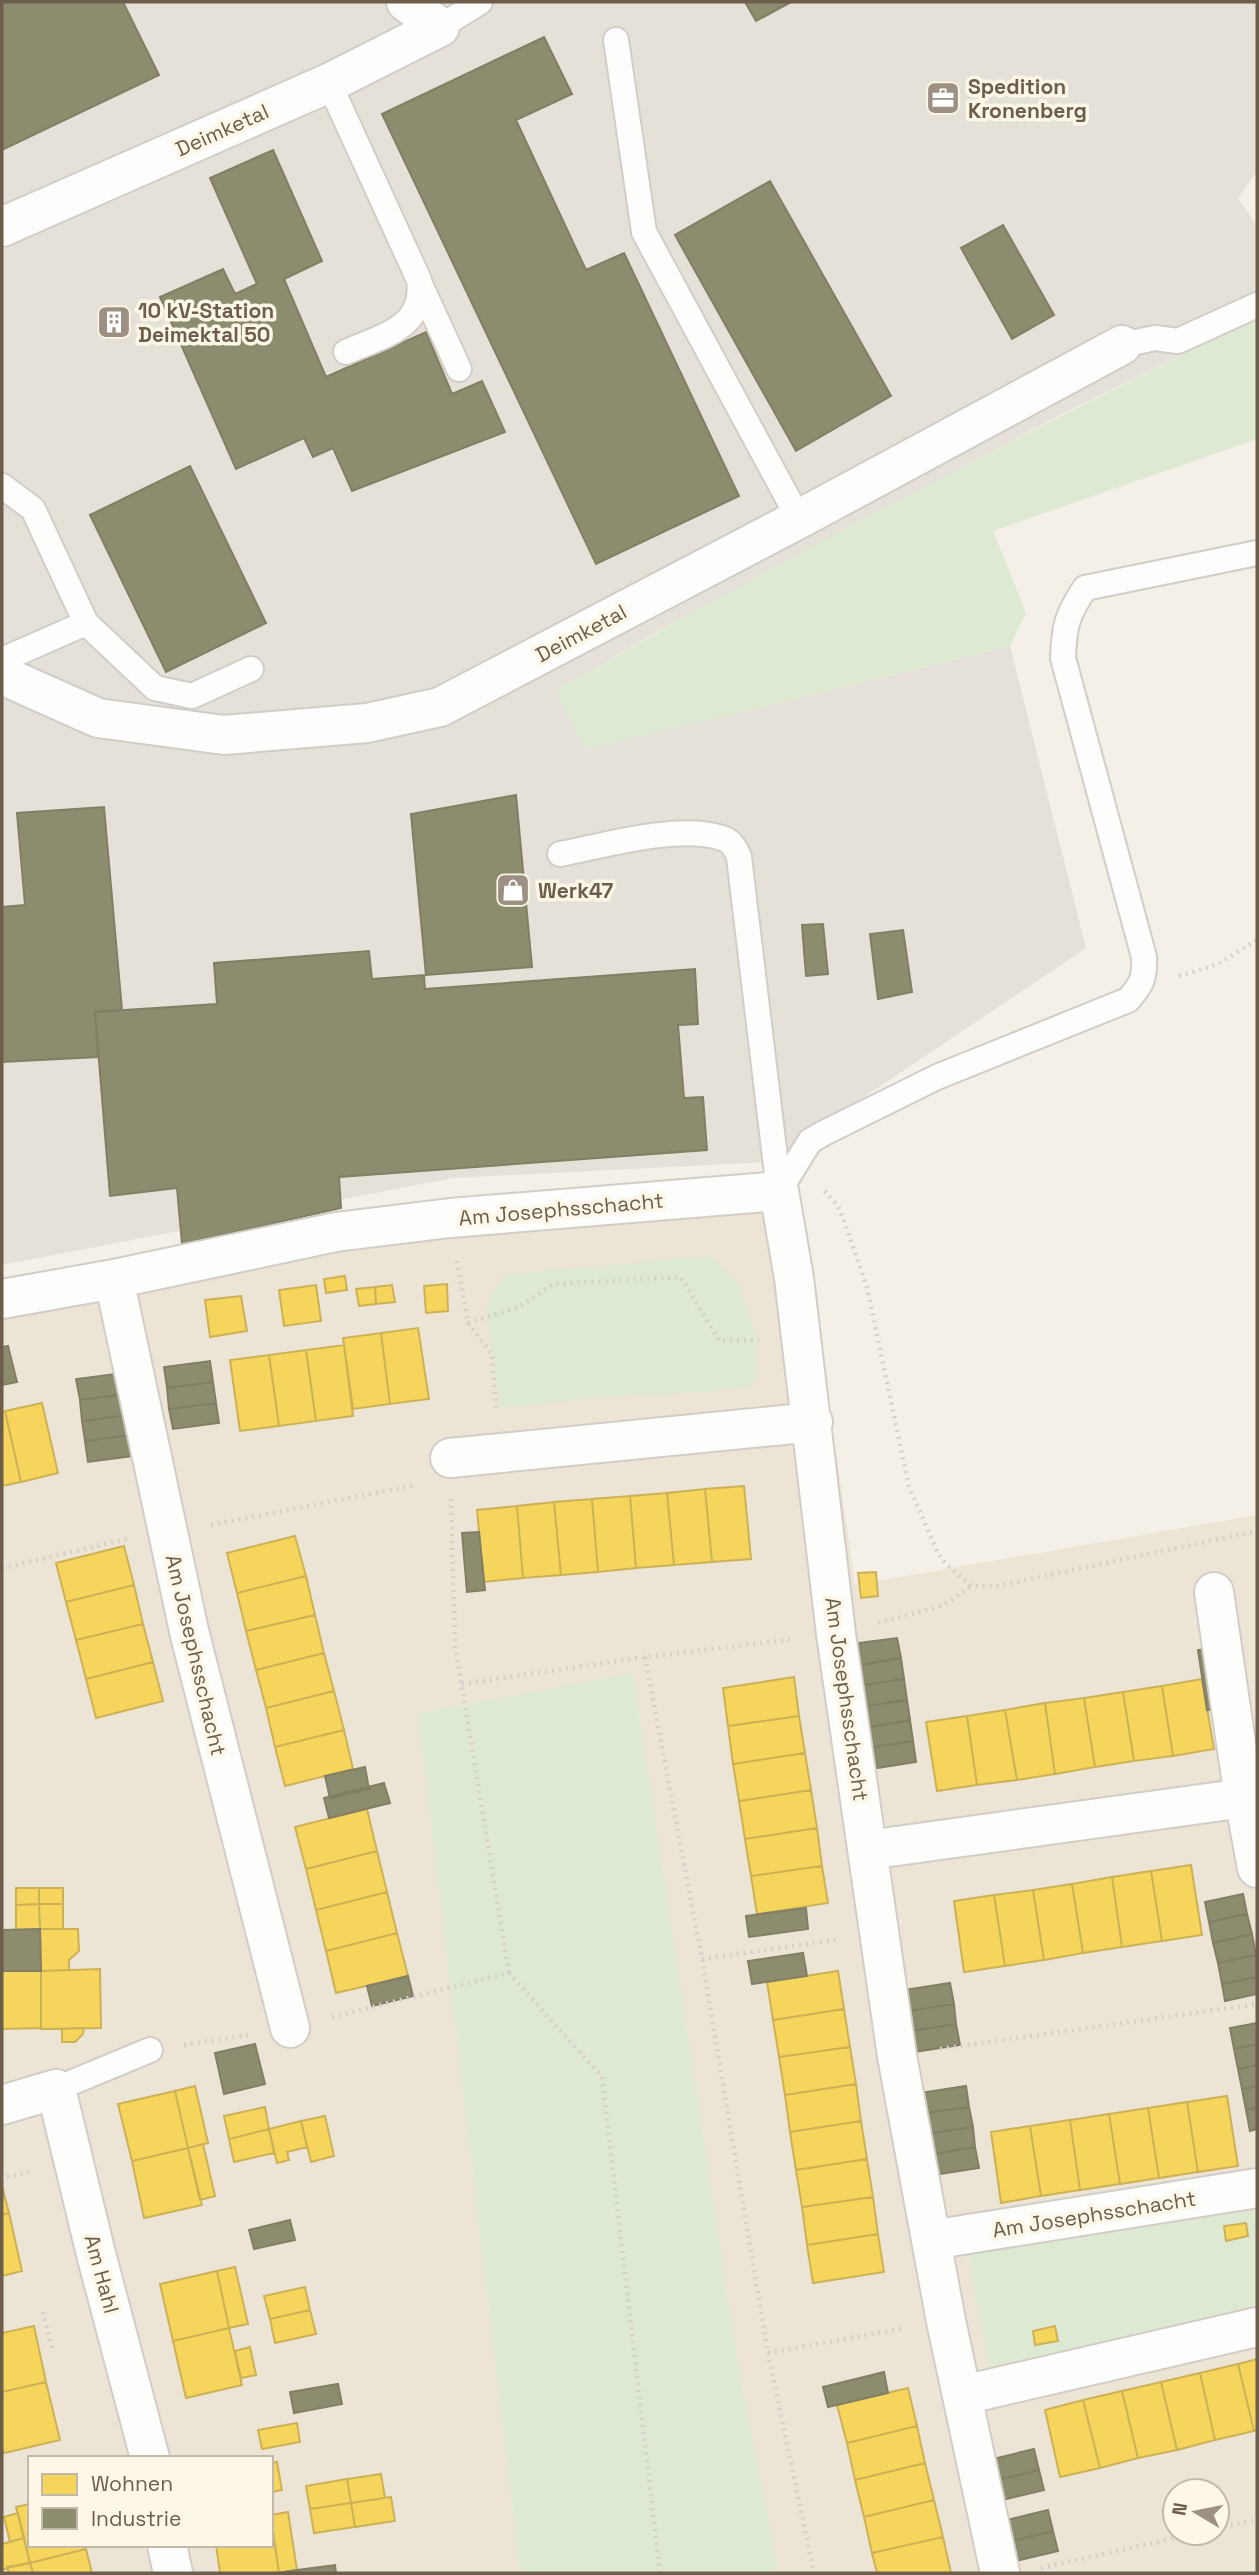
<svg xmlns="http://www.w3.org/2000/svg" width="1259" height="2575" font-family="'Space Grotesk',sans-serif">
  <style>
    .residential { fill: #ece4d5; fill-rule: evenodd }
    .industrial { fill: #e5e1d8 }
    .green { fill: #dde9d3 }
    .homes { fill: #f6d55c; stroke: #cdb157; stroke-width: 2 }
    .industry { fill: #8c8c6e; stroke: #837e64; stroke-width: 2 }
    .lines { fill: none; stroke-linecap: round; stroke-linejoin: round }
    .lane-casing { stroke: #d2cdc6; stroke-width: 28 }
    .street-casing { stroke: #d2cdc6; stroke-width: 42 }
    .path { stroke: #d5d0c9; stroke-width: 4.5; stroke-dasharray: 2 5; stroke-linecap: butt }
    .lane { stroke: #fdfdfb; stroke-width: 24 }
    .street { stroke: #fdfdfb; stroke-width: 38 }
    .labels { text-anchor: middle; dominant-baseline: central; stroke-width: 7; stroke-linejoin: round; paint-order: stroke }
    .poi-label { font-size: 21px; font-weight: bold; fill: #6d5d4b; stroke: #fcf7e7; text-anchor: start }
    .street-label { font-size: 21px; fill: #6d5d4b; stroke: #fcf7e7 }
  </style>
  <rect width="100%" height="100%" fill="#f4f0e7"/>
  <path class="residential" d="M800 1200 855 1585 1257 1515V2573H779L730 2325 633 1673 418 1714 520 2573H2V1306L372 1235ZM30 2458H271V2545H30ZM1175 2491H1217V2533H1175Z"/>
  <path class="industrial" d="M2 2H1257V171L1238 198 1257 225V318L1064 413 651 635 556 691 586 750 1010 646 1086 948 767 1162 453 1178 2 1265Z"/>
  <path class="green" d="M1257 318V439L993 531 1026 613 1010 646 585 750 556 691C784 557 1020 435 1257 318Z
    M712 1256 737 1283 758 1340V1370L752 1385 707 1392 629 1395 500 1407 486 1307 504 1275Z
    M633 1673 737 2358 779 2573H520L418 1714Z
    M1257 2204V2320L992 2382 967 2249Z"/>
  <path class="homes" d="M345 1276 347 1290 326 1293 324 1279Z
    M447 1284 448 1311 426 1313 424 1286Z
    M316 1285 321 1321 284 1326 279 1290Z
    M392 1285 395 1302 376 1304 375 1287Z
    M375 1287 376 1304 359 1306 356 1289Z
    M241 1296 247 1331 210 1337 205 1300Z
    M418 1328 429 1399 390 1404 381 1333Z
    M381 1333 390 1404 353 1409 343 1338Z
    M344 1345 353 1416 316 1421 306 1350Z
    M306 1350 316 1421 279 1426 269 1355Z
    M269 1355 279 1426 240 1431 230 1360Z
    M42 1403 58 1473 21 1482 5 1411Z
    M5 1411 21 1482 2 1486V1412Z
    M744 1486 751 1559 712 1562 705 1489Z
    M705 1489 712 1562 674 1565 667 1493Z
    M667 1493 674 1565 636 1568 630 1496Z
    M630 1496 636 1568 598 1572 592 1499Z
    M592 1499 598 1572 561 1575 554 1502Z
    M554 1502 561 1575 523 1578 517 1506Z
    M517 1506 523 1578 484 1582 477 1510Z
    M295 1536 306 1576 237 1593 227 1553Z
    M124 1546 134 1585 66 1602 56 1563Z
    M876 1572 878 1596 861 1598 858 1573Z
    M306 1576 315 1615 246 1631 237 1593Z
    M134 1585 143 1624 76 1640 66 1602Z
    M315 1615 324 1653 256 1670 246 1631Z
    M143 1624 153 1662 86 1679 76 1640Z
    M324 1653 334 1691 266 1708 256 1670Z
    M153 1662 163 1701 96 1718 86 1679Z
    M794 1677 799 1716 728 1726 723 1688Z
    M1202 1679 1214 1749 1173 1756 1162 1686Z
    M1162 1686 1173 1756 1134 1761 1123 1692Z
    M334 1691 344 1730 275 1747 266 1708Z
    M1123 1692 1134 1761 1095 1767 1084 1698Z
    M1084 1698 1095 1767 1055 1774 1045 1703Z
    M1045 1703 1055 1774 1017 1780 1005 1710Z
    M1005 1710 1017 1780 977 1785 967 1716Z
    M799 1716 805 1753 733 1764 728 1726Z
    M967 1716 977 1785 937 1791 926 1722Z
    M344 1730 353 1769 285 1786 275 1747Z
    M805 1753 811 1790 739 1801 733 1764Z
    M811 1790 817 1828 745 1839 739 1801Z
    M367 1809 377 1851 306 1869 295 1827Z
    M817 1828 822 1866 751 1876 745 1839Z
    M377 1851 387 1892 316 1910 306 1869Z
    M1191 1865 1202 1935 1162 1941 1151 1871Z
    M822 1866 828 1903 757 1914 751 1876Z
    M1151 1871 1162 1941 1122 1947 1112 1877Z
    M1112 1877 1122 1947 1083 1953 1072 1884Z
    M1072 1884 1083 1953 1044 1960 1033 1890Z
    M16 1888H39V1904L16 1905Z
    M39 1888H63V1904H39Z
    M1033 1890 1044 1960 1005 1966 994 1895Z
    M387 1892 397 1933 326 1951 316 1910Z
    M994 1895 1005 1966 964 1972 954 1901Z
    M39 1904H63V1929H40Z
    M39 1904 40 1929 16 1930V1905Z
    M40 1929H78L79 1951 69 1960V1970L41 1971Z
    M397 1933 408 1976 336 1993 326 1951Z
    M100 1969 101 2028 41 2029V1971Z
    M2 1971H41V2028L2 2029Z
    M838 1971 844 2009 773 2020 767 1982Z
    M844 2009 850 2047 779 2057 773 2020Z
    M84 2028 83 2034 75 2042H62V2029Z
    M850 2047 856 2084 785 2095 779 2057Z
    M856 2084 861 2121 790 2132 785 2095Z
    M195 2086 208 2143 188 2148 175 2091Z
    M175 2091 188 2148 132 2161 118 2104Z
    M1227 2096 1238 2166 1198 2172 1187 2102Z
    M1187 2102 1198 2172 1159 2178 1148 2108Z
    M265 2107 269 2129 229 2139 224 2116Z
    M1148 2108 1159 2178 1120 2184 1109 2114Z
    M1109 2114 1120 2184 1080 2190 1070 2120Z
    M325 2116 334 2156 311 2162 301 2121Z
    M1070 2120 1080 2190 1041 2196 1030 2126Z
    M301 2121 307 2147 287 2152 289 2160 277 2163 269 2129Z
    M861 2121 867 2159 796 2170 790 2132Z
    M1030 2126 1041 2196 1001 2203 991 2132Z
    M269 2129 274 2153 234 2162 229 2139Z
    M203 2144 215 2196 200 2200 188 2148Z
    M188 2148 202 2205 144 2218 132 2161Z
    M867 2159 873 2197 802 2207 796 2170Z
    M2 2186 9 2213 2 2215Z
    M873 2197 878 2234 807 2245 802 2207Z
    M9 2213 22 2271 2 2276V2215Z
    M1246 2223 1248 2236 1226 2241 1224 2226Z
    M878 2234 884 2272 813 2283 807 2245Z
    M235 2267 248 2324 229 2328 217 2271Z
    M217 2271 229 2328 173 2341 160 2284Z
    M305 2287 310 2310 270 2319 264 2296Z
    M310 2310 316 2334 275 2343 270 2319Z
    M34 2326 46 2382 2 2392V2333Z
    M1055 2326 1058 2341 1035 2345 1033 2331Z
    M229 2328 242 2385 186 2398 173 2341Z
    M250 2347 256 2375 241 2378 235 2351Z
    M1257 2359V2430L1254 2431 1238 2364Z
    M1238 2364 1254 2431 1215 2440 1200 2373Z
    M1200 2373 1215 2440 1177 2450 1161 2382Z
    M46 2382 60 2440 4 2453 2 2447V2392Z
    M1161 2382 1177 2450 1138 2458 1122 2391Z
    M908 2388 917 2426 847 2443 837 2405Z
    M1122 2391 1138 2458 1100 2468 1083 2400Z
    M1083 2400 1100 2468 1060 2477 1045 2410Z
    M297 2423 300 2442 262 2449 258 2430Z
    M917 2426 925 2463 855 2480 847 2443Z
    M277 2462 282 2490 271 2492V2463Z
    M925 2463 934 2500 864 2517 855 2480Z
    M381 2474 385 2498 351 2503 347 2479Z
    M347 2479 351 2503 310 2509 306 2486Z
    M391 2497 395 2521 355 2527 351 2503Z
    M934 2500 943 2537 872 2553 864 2517Z
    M351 2503 355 2527 314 2533 310 2509Z
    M30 2504V2545H85L86 2549 30 2563 16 2507Z
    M288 2512 297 2570 279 2573 271 2515Z
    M18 2513 24 2538 10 2542 4 2517Z
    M271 2520 279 2573H220L216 2545H271Z
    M943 2537 951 2573H877L872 2553Z
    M24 2538 30 2563 2 2569V2544Z
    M86 2549 92 2573H33L30 2563Z
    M30 2563 33 2573H9L7 2567Z"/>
  <path class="industry" d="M2 2H123L159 75 2 150Z
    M745 2H791L756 21Z
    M544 37 572 94 516 120 586 270 624 253 739 496 596 564 382 114Z
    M273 150 322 261 284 279 326 377 426 332 452 394 482 381 505 432 352 491 333 448 313 457 304 438 236 469 160 297 223 269 235 294 257 284 210 178Z
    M770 181 891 396 796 451 675 235Z
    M1003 225 1054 315 1012 339 961 248Z
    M119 307 129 327 109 336 100 316Z
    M190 466 266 623 166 672 90 515Z
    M516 795 532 967 426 975 411 814Z
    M104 807 122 1010 95 1012 98 1057 2 1062V907L25 905 17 813Z
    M823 924 828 974 806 976 802 925Z
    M903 930 912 992 878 999 870 934Z
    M369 951 372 979 424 975 425 989 695 969 698 1024 678 1025 684 1098 703 1097 707 1150 339 1177 341 1208 182 1244 177 1188 110 1196 95 1012 217 1004 214 963Z
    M8 1346 17 1382 2 1385V1347Z
    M210 1361 213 1382 167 1388 164 1367Z
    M123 1373 126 1394 80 1400 76 1379Z
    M213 1382 216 1403 169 1409 167 1388Z
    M126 1394 128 1415 82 1421 80 1400Z
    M216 1403 219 1423 173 1429 169 1409Z
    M128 1415 131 1435 85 1441 82 1421Z
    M131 1435 134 1456 88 1462 85 1441Z
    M479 1532 485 1590 467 1592 462 1533Z
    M897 1638 901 1658 861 1665 858 1643Z
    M1218 1647 1228 1707 1207 1710 1198 1650Z
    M901 1658 904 1679 864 1685 861 1665Z
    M904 1679 907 1700 867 1706 864 1685Z
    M907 1700 910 1720 870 1727 867 1706Z
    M910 1720 913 1741 873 1747 870 1727Z
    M913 1741 916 1762 877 1768 873 1747Z
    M365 1767 369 1789 330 1798 325 1776Z
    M384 1783 390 1803 329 1818 324 1798Z
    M1243 1894 1247 1914 1209 1922 1205 1902Z
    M806 1908 808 1929 749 1937 746 1916Z
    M1247 1914 1252 1934 1213 1943 1209 1922Z
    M40 1929 41 1971H2V1930Z
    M1252 1934 1256 1955 1218 1963 1213 1943Z
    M803 1953 807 1976 752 1984 748 1961Z
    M1256 1955 1257 1977 1222 1984 1218 1963Z
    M408 1976 413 1996 372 2006 367 1986Z
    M1257 1977V1994L1225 2001 1222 1984Z
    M950 1983 954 2004 908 2011 904 1990Z
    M954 2004 956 2024 911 2031 908 2011Z
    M1257 2023V2044L1234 2049 1230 2028Z
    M956 2024 960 2045 914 2052 911 2031Z
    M255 2044 265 2084 224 2094 215 2053Z
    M1257 2044V2065L1238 2069 1234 2049Z
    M1257 2065V2086L1242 2089 1238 2069Z
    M966 2086 969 2107 923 2113 920 2093Z
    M1257 2086V2107L1246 2110 1242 2089Z
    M969 2107 973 2127 927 2134 923 2113Z
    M1257 2107V2129L1250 2131 1246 2110Z
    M973 2127 975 2147 929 2155 927 2134Z
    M975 2147 979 2168 933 2175 929 2155Z
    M290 2220 295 2240 254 2249 249 2230Z
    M884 2372 888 2393 828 2407 823 2387Z
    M338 2384 342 2404 294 2413 290 2392Z
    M1034 2449 1039 2470 994 2481 989 2460Z
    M1039 2470 1044 2490 998 2501 994 2481Z
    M1048 2510 1053 2531 1008 2542 1003 2521Z
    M1053 2531 1058 2551 1012 2562 1008 2542Z
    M335 2565 336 2573H278L297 2570Z"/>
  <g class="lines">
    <g class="lane-casing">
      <path id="lane" d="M440 27 480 2
        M616 40 644 232 799 519
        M329 83 419 280C426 328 381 336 346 352
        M420 284 459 369
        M1122 345 1155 338 1178 341 1257 305
        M2 486 33 509 86 623
        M2 660 86 623 155 688 192 696 251 669
        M560 854C607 845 677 824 722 838 732 841 736 849 739 857L779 1191
        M779 1191 810 1141 824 1133 937 1077 1128 1000C1142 984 1145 978 1144 957L1063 658C1064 626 1067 615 1085 588L1257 553
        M56 2089 150 2050"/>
    </g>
    <g class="street-casing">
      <path id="street" d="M2 227 329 83 440 27 406 2
        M2 672 13 680 98 718 224 735 367 723 440 707 799 519 1122 345
        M114 1279 189 1631 290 2028
        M2 1299 114 1279 336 1232 450 1218 779 1191 794 1278 836 1634 897 2056 946 2321 1000 2573
        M450 1458 813 1422
        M1214 1592 1244 1798 1257 1868
        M868 1850 1244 1798
        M2 2105 56 2089 96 2254 150 2458
        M931 2240 1257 2188
        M963 2395 1257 2327
        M167 2545 173 2573"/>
    </g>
    <path class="path" d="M1179 976 1218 964 1257 940
      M825 1191 838 1206 843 1218 867 1287 909 1487 938 1553 945 1563 971 1586H997L1257 1531
      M457 1261 468 1323 492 1354 496 1410
      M468 1323 519 1307 553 1284 681 1277 719 1341 759 1340
      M451 1499 455 1645 509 1973
      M211 1525 416 1485
      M2 1568 127 1539
      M878 1623 944 1605 971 1586
      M645 1657 702 1959 768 2353 814 2573
      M462 1684 645 1657 794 1639
      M702 1959 836 1940
      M332 2017 509 1973 602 2077 660 2573
      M184 2045 248 2035
      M940 2049 1257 2004
      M7 2177 33 2171
      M43 2312 52 2349
      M768 2353 905 2328
      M1217 2528 1257 2520
      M1041 2568 1197 2533"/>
    <use href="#lane" class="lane"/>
    <use href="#street" class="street"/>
  </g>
  <defs>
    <g id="office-square" transform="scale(1.75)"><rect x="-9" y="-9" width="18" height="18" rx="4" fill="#9c9082" stroke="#fcf7e7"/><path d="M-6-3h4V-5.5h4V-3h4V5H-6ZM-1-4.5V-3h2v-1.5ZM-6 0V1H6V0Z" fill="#fff"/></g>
    <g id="building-square" transform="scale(1.75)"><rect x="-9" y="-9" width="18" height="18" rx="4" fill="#9c9082" stroke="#fcf7e7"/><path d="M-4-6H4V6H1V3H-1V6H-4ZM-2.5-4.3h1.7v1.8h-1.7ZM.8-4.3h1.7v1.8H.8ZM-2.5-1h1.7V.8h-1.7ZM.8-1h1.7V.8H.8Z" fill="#fff"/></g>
    <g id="shop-square" transform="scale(1.75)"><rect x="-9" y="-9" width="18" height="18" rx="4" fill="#9c9082" stroke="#fcf7e7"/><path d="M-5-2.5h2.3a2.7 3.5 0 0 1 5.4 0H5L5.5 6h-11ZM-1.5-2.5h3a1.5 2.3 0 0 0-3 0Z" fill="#fff"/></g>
  </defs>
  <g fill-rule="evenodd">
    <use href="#office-square" x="943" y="98"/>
    <use href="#building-square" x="114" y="322"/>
    <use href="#shop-square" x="513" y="890"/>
  </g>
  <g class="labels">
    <g class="poi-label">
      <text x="968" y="86">Spedition<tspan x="968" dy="24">Kronenberg</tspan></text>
      <text x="138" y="310">10 kV-Station<tspan x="138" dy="24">Deimektal 50</tspan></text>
      <text x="538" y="890">Werk47</text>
    </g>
    <g class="street-label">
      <text transform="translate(222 130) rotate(-24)">Deimketal</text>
      <text transform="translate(581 633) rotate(-28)">Deimketal</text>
      <text transform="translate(561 1209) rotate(-5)">Am Josephsschacht</text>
      <text transform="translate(196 1655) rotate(77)">Am Josephsschacht</text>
      <text transform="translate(847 1699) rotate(82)">Am Josephsschacht</text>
      <text transform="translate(1094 2214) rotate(-9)">Am Josephsschacht</text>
      <text transform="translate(102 2274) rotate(75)">Am Hahl</text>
    </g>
  </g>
  <rect width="1259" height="2575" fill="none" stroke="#6d5d4b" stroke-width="7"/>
  <rect x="28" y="2456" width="245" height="91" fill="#fcf7e7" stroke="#c3b9a9" stroke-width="2"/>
  <rect x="42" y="2474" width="35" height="21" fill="#f6d55c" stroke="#c3b9a9" stroke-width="2"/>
  <text x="91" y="2491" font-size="21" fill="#6d5d4b">Wohnen</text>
  <rect x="42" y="2508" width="35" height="21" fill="#8c8c6e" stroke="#c3b9a9" stroke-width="2"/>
  <text x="91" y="2526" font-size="21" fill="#6d5d4b">Industrie</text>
  <g transform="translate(1196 2512) rotate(280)"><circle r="33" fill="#fcf7e7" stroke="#c3b9a9" stroke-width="2"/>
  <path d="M0-5L12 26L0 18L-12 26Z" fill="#9c9082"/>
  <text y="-10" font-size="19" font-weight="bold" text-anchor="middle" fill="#6d5d4b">N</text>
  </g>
</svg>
